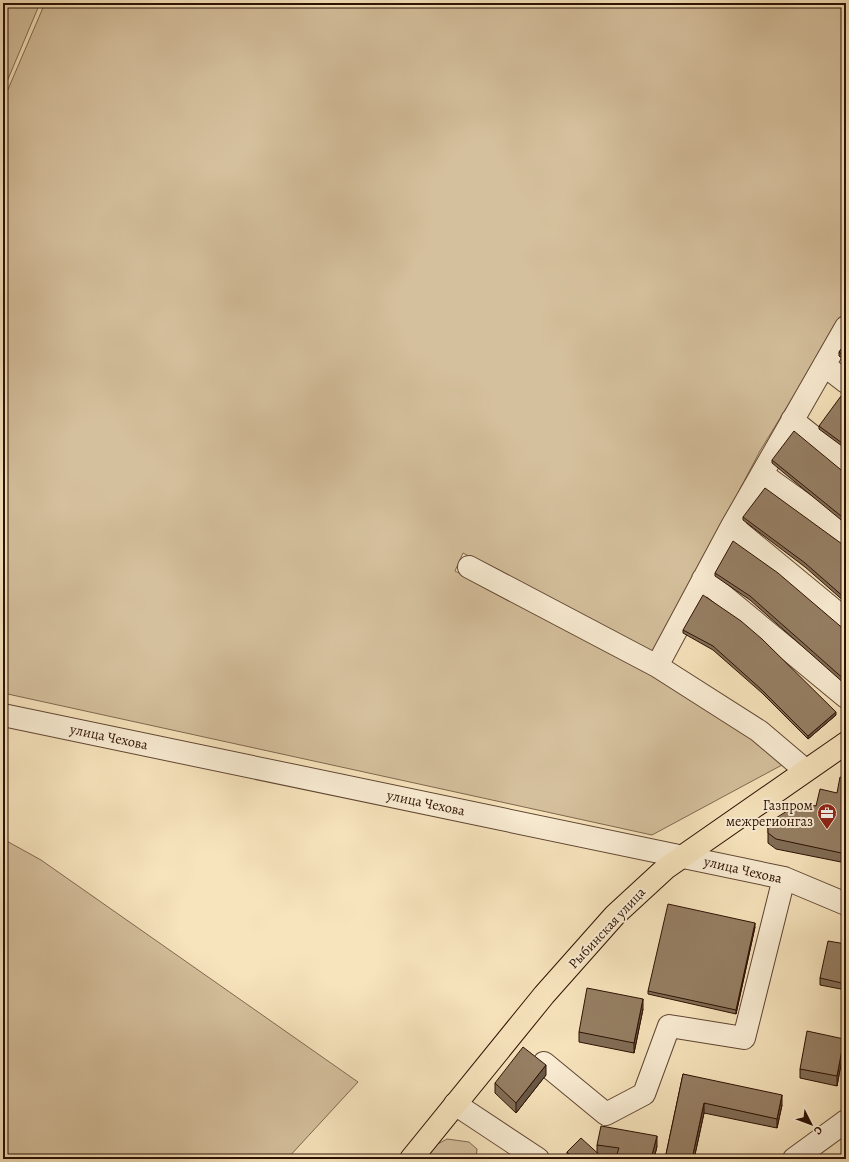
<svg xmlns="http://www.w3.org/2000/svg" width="849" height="1162" font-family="Alegreya,serif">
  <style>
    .green { fill: #d5c09d; stroke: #816850 }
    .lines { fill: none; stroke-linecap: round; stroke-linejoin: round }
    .minor-casing { stroke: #604632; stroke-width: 24 }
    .major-casing { stroke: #2d1103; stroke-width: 24 }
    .minor { stroke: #faedd4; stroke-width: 22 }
    .major { stroke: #f7e4bd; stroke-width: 22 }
    .wall { fill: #816d56; stroke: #2d1103 }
    .shaded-wall { fill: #695946; stroke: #2d1103 }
    .building { fill: #967f64; stroke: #2d1103 }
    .labels { text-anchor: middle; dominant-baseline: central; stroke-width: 4; stroke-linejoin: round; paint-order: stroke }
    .street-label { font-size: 14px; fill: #2d1103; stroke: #faedd4 }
    .poi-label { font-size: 14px; fill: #2d1103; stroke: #faedd4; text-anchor: end }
  </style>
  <rect width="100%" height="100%" fill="#f7e4bd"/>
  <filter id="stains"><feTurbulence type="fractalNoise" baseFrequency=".005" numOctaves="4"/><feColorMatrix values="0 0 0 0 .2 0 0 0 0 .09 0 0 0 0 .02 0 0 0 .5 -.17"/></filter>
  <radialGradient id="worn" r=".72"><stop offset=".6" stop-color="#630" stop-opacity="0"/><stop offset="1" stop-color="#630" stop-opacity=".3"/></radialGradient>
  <path class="green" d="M3 3H40L3 91Z
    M45 3H846V310L760 451 652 655 463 553 455 571 643 667 747 735 782 765 652 835 3 693V101Z
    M3 839 41 860 358 1082 287 1159H3Z
    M447 1139 469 1142 477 1149 476 1159H421L432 1147Z"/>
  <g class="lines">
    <g class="minor-casing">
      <path id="minor" d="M824 365 846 382
        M792 420 846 463
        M762 474 819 515 846 538
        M732 526 846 620
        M469 567 657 666
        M703 579 846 697
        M3 715 784 878 846 904
        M805 770 759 731 657 666 732 526 846 327
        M544 1063 606 1114 644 1094 669 1026 744 1038 784 878
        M455 1104 538 1159
        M794 1159 846 1121"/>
    </g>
    <g class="major-casing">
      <path id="major" d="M411 1159 544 995 615 915 666 868 846 743"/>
    </g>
    <use href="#minor" class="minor"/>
    <use href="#major" class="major"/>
  </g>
  <path class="wall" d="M846 343V361L839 356V352Z
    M846 400V449L819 429V426Z
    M772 460 846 474V524L772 463Z
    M743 517 846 548V603L805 567 743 520Z
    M715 573 846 631V685L750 600 715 576Z
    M683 630 762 639 836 715 808 739 762 693 713 650 683 633Z
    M846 778V863L776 849 768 843V827L816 806 837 793Z
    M755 927 736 1014 648 994V991Z
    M846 944V990L820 985V978Z
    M643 1009 634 1053 579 1042V1032Z
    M844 1048 837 1086 800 1078V1069Z
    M683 1074 782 1105 777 1128 704 1113 694 1159H665Z
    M546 1075 516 1113 495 1093V1083Z
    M597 1145 657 1146 654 1159H616V1158L600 1155 604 1159H567V1152L597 1153Z"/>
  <path class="shaded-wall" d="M836 712V715L808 739V736Z
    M755 923V927L736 1014V1010Z
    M643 999V1009L634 1053V1043Z
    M844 1039V1048L837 1086V1076Z
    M546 1065V1075L516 1113V1103Z
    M782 1095V1105L777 1128V1119Z
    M704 1103V1113L694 1159H692Z
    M657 1136V1146L654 1159H651Z"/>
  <path class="building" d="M846 343V358L839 352Z
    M841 396 846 400V446L819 426Z
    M794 431 846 474V520L772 460Z
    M765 488 842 544 846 548V599L805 563 743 517Z
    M733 541 778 573 846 631V681L750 596 715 573Z
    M703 595 741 621 762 639 836 712 808 736 762 690 713 646 683 630Z
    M840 777 846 778V854L776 839 768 833V827L771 821 800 803 816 806 820 789 837 793Z
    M668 904 755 923 736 1010 648 991Z
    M828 941 846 944V984L820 978Z
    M587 988 643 999 634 1043 579 1032Z
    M807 1031 844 1039 837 1076 800 1069Z
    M523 1047 546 1065 516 1103 495 1083Z
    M683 1074 782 1095 777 1119 704 1103 692 1159H665Z
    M601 1126 657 1136 651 1159H625L616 1157 619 1148 597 1145Z
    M581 1138 604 1159H574L567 1152Z"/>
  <defs>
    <g id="office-pin" transform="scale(1)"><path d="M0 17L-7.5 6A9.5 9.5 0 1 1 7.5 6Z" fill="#8f2418" stroke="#faedd4"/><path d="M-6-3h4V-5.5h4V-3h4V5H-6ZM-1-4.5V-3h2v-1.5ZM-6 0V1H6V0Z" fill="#fff"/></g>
  </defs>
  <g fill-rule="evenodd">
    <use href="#office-pin" x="827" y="813"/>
  </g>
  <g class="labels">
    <g class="street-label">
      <text transform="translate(109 737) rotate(12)">улица Чехова</text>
      <text transform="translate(426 803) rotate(12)">улица Чехова</text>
      <text transform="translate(743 870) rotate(13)">улица Чехова</text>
      <text transform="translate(607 928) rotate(-47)">Рыбинская улица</text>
    </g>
    <g class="poi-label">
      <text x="813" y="805">Газпром<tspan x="813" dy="16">межрегионгаз</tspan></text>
    </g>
  </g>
  <rect width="849" height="1162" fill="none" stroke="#f7e4bd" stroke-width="16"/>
  <rect x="4" y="4" width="841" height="1154" fill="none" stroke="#2d1103" stroke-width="2"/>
  <rect x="8" y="8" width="833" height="1146" fill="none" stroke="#2d1103"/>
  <g transform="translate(811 1124) rotate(132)" stroke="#faedd4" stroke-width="3" paint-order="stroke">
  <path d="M0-3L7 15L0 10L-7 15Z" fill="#2d1103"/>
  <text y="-6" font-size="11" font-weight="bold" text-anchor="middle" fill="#2d1103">С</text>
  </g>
  <rect width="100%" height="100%" filter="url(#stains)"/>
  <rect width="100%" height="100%" fill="url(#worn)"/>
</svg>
